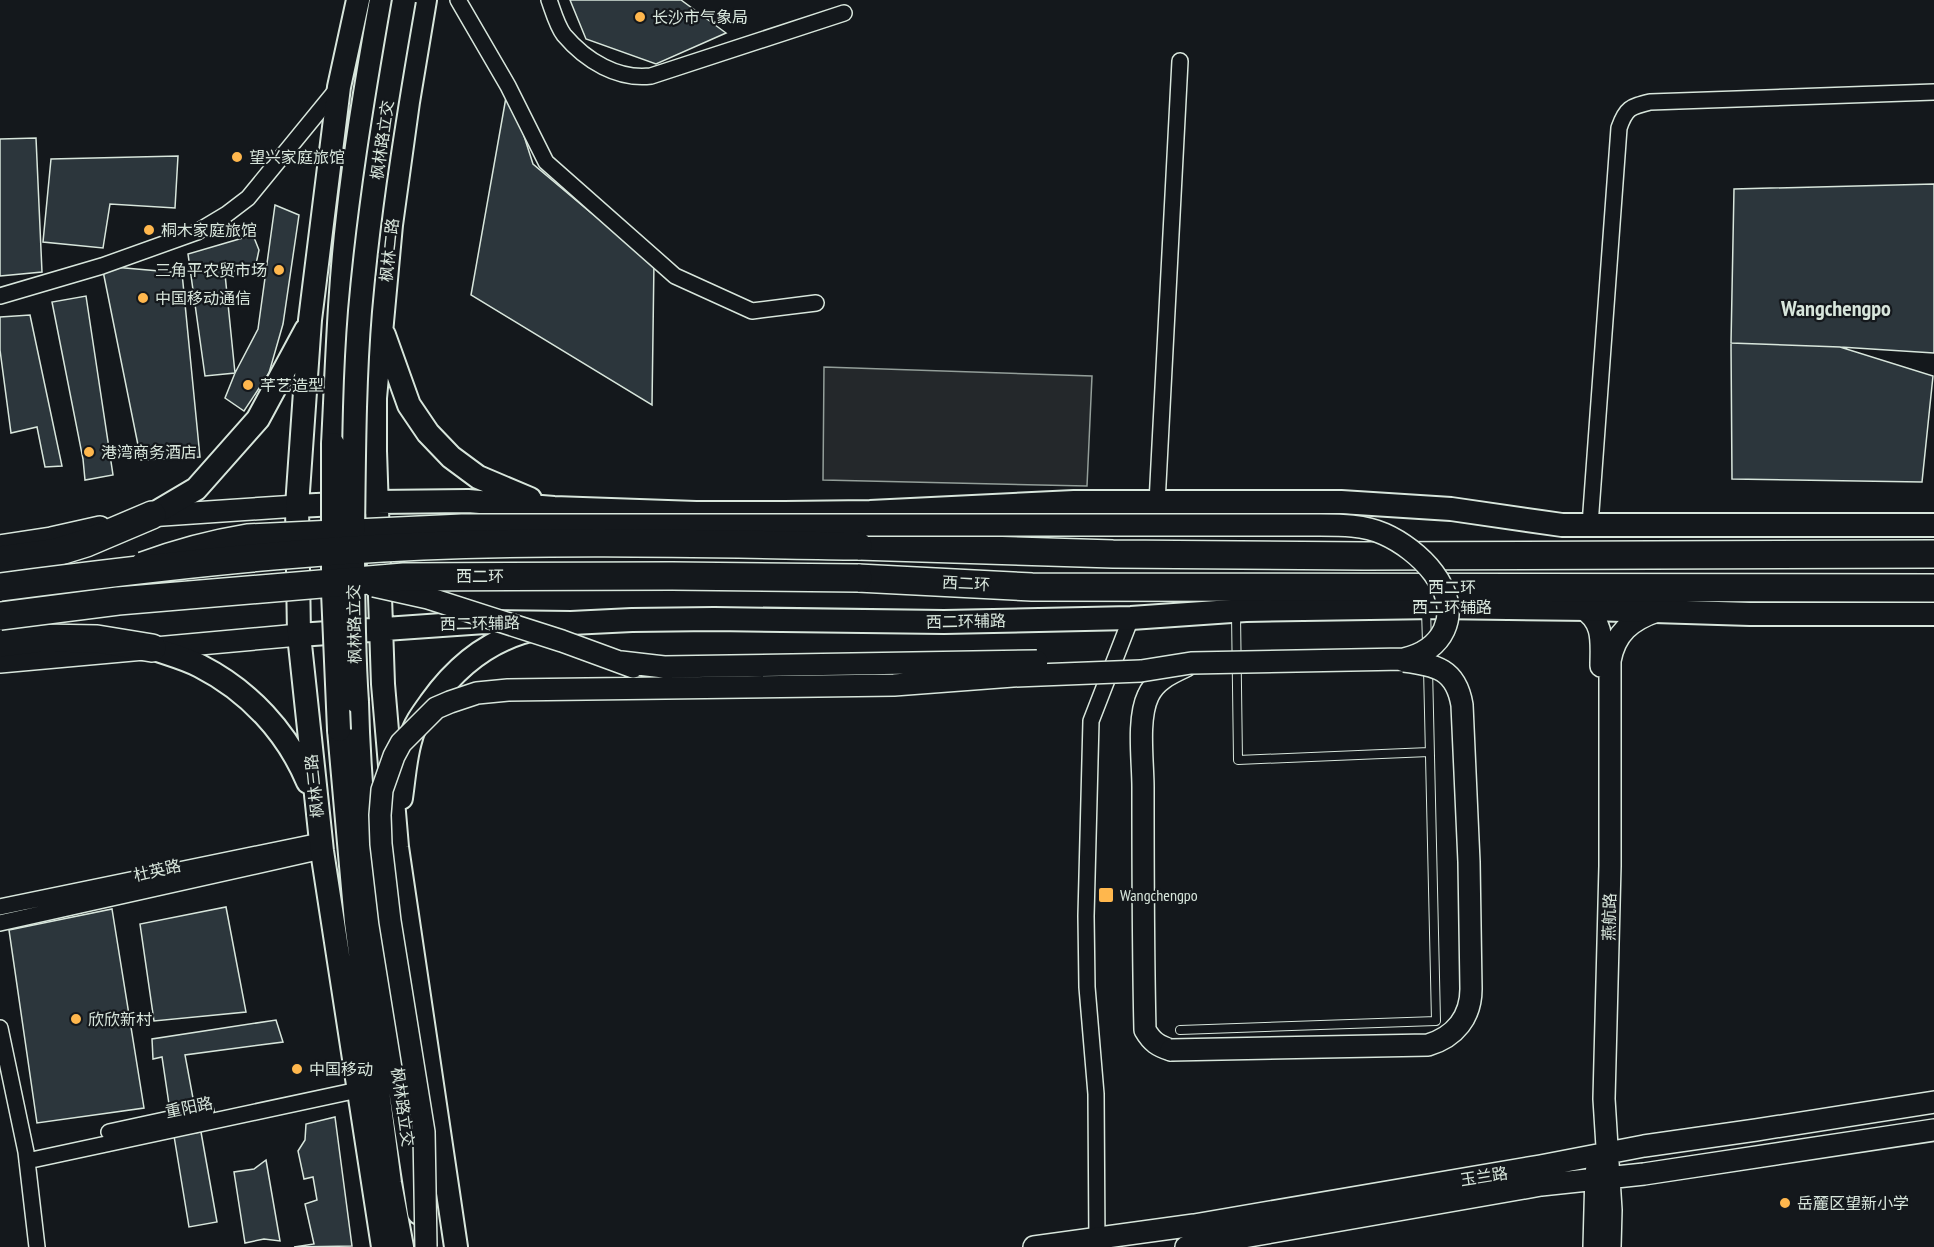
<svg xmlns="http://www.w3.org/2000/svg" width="1934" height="1247" font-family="'PT Sans Narrow','Noto Sans SC',sans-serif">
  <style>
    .parking { fill: #24282b; stroke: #939e99; stroke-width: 1.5 }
    .building { fill: #2c363c; stroke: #d8e6dc; stroke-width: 1.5 }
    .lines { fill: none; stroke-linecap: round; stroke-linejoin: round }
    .lane-casing { stroke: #d8e6dc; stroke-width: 10 }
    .street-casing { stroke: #d8e6dc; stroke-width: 18 }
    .secondary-casing { stroke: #d8e6dc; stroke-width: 24 }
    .primary-casing { stroke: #d8e6dc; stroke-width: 26 }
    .highway-casing { stroke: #d8e6dc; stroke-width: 30 }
    .lane { stroke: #14181c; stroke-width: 8 }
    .street { stroke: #14181c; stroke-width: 15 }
    .secondary { stroke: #14181c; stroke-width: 21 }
    .primary { stroke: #14181c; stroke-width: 22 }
    .highway { stroke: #14181c; stroke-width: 27 }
    .secondary-bridge-casing { stroke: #d8e6dc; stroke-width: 24; stroke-linecap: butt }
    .primary-bridge-casing { stroke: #d8e6dc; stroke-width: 26; stroke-linecap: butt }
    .highway-bridge-casing { stroke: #d8e6dc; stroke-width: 30; stroke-linecap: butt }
    .secondary-bridge { stroke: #14181c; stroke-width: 21 }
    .primary-bridge { stroke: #14181c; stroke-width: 22 }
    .highway-bridge { stroke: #14181c; stroke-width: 27 }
    .poi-dot { fill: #ffb74d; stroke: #14181c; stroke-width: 2 }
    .labels { text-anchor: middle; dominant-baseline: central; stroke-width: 4.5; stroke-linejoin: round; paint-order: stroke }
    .poi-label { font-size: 16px; fill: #d8e6dc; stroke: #14181c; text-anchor: start }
    .street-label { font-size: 16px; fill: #d8e6dc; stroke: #14181c }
    .district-label { font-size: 22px; font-weight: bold; fill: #d8e6dc; stroke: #14181c }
  </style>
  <rect width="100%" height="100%" fill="#14181c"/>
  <path class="parking" d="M824 367 1092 376 1087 486 823 480Z"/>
  <path class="building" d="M570 0H681L726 33 656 64 586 39Z
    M508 86 533 164 590 212 654 261 652 405 471 295Z
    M36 138 42 272 0 276V139Z
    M178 156 175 208 110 204 103 248 43 242 51 159Z
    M1934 184V353L1840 347 1731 343 1734 189Z
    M275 205 299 215 283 324 269 373 244 411 225 398 235 373 258 329Z
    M253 235 259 250 256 264 225 274 235 373 205 376 188 254Z
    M102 266 182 273 200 457 141 460Z
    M86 296 113 475 85 480 83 459 52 302Z
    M30 315 62 466 45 467 37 427 11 433 0 350V317Z
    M1731 343 1840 347 1933 376 1922 482 1732 479Z
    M226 907 246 1012 154 1021 140 924Z
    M112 909 144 1108 37 1123 9 930Z
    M276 1020 283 1042 185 1055 195 1109 170 1111 162 1057 153 1059 152 1039Z
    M335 1117 352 1246 294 1247 314 1244 305 1204 317 1200 313 1177 304 1179 298 1151 305 1140 306 1124Z
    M201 1132 217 1222 189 1227 174 1136Z
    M266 1160 280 1241 264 1239 245 1243 234 1172 254 1169Z"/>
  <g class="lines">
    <g class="lane-casing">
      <path id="lane" d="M1426 609 1427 644
        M1236 614 1238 760 1429 752
        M1180 1030 1436 1021 1428 668"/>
    </g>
    <g class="street-casing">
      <path id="street" d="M458 0 508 86 546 162 675 276 752 311 816 303
        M549 0C553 11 557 26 564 35 586 61 618 80 651 76L844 13
        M0 296 102 266 197 232 227 214 248 198 338 88
        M1157 503 1180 61
        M1590 525 1619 128C1626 108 1630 107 1650 102L1934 92
        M0 907 320 841
        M0 923 322 851
        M0 1028 26 1152 37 1247
        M109 1132 206 1111
        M27 1161 358 1090
        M1097 1246 1096 1094 1087 987 1086 916 1091 721 1131 618"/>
    </g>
    <g class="secondary-casing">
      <path id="secondary" d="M148 516 297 506
        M0 546 51 538 100 527
        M1582 608C1605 622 1601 643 1601 666
        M0 662 299 635
        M1171 1050C1158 1046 1152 1042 1145 1030 1143 949 1143 868 1143 787 1143 762 1137 719 1148 696 1155 680 1171 673 1186 666
        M1034 1247 1194 1225 1540 1166 1644 1146 1756 1130 1934 1102
        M1186 1247 1541 1185 1644 1174 1934 1130
        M1594 1247 1596 1172
        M1610 1247 1611 1210 1604 1099 1610 866V661C1615 633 1631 620 1657 611"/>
    </g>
    <g class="primary-casing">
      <path id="primary" d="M358 0 339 87 310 320 297 506 299 635 322 851 383 1247
        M425 0 408 102 391 225 375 398V451L383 684 397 847 456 1247
        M384 335 409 405 428 433 451 457 478 477 530 499
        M333 444C337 368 339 292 348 216 356 144 368 72 381 0
        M297 506 376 502 468 501 554 508 696 513H785L870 512 1074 502H1341L1451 509 1562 525H1934
        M152 515 196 489 258 419 306 330
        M299 635 485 622 571 623 632 620 714 619 944 622 1131 618 1246 610 1436 607 1590 609 1750 614H1934
        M152 648C168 654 185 658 200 666 249 691 287 732 308 782
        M357 702C361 874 394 1043 419 1213
        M339 730 356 922 390 1183 402 1247
        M401 798C404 778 405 757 411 738 414 725 423 713 431 702 458 664 493 637 539 628"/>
    </g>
    <g class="highway-casing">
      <path id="highway" d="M858 546 1113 554 1365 556 1934 554
        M0 560 57 552 86 543 152 515
        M858 578 1032 587 1934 588
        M0 643 41 638 97 639 152 648"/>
    </g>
    <use href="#lane" class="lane"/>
    <use href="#street" class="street"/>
    <use href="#secondary" class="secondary"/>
    <use href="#primary" class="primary"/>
    <use href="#highway" class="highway"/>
    <g class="secondary-bridge-casing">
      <path id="secondary-bridge" d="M142 563C177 550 210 541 247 535L462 525H1320C1341 525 1364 525 1384 534 1418 549 1462 591 1444 630 1436 647 1421 655 1404 659L1191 663 1141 671 1013 676 894 685 508 690 477 693 450 702 436 708 401 743 394 756 382 790 380 815 381 844 390 921 424 1132 426 1247
        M374 586 428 598 562 641 633 667
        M621 662 664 667 1037 661
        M1171 1050 1428 1045C1455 1037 1471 1017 1471 989L1469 862 1462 705C1456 669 1436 665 1404 661"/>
    </g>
    <g class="primary-bridge-casing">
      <path id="primary-bridge" d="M333 444V592L339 730
        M357 702C353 646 353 590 353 534 354 459 354 385 360 311 369 207 386 103 404 0"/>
    </g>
    <g class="highway-bridge-casing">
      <path id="highway-bridge" d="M0 587C140 569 282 552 423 546 568 540 713 544 858 546
        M0 616 118 601 404 577 672 576 858 578"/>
    </g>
    <use href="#secondary-bridge" class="secondary-bridge"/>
    <use href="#primary-bridge" class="primary-bridge"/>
    <use href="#highway-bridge" class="highway-bridge"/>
  </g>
  <g class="poi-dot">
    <circle cx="640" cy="17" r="6"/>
    <circle cx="237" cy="157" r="6"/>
    <circle cx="149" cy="230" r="6"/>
    <circle cx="279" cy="270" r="6"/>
    <circle cx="143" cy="298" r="6"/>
    <circle cx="248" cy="385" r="6"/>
    <circle cx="89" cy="452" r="6"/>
    <rect x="1098" y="887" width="16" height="16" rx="3"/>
    <circle cx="76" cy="1019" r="6"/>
    <circle cx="297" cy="1069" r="6"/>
    <circle cx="1785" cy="1203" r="6"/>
  </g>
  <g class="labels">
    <g class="poi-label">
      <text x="652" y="17">长沙市气象局</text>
      <text x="249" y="157">望兴家庭旅馆</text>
      <text x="161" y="230">桐木家庭旅馆</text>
      <text x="267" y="270" text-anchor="end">三角平农贸市场</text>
      <text x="155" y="298">中国移动通信</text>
      <text x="260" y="385">芊艺造型</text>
      <text x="101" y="452">港湾商务酒店</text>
      <text x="1120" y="895">Wangchengpo</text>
      <text x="88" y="1019">欣欣新村</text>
      <text x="309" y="1069">中国移动</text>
      <text x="1797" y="1203">岳麓区望新小学</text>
    </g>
    <g class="street-label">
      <text transform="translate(382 140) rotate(-82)">枫林路立交</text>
      <text transform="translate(389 250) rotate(-84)">枫林二路</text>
      <text x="480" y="576">西二环</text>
      <text transform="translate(966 583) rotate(3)">西二环</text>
      <text x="1452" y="587">西二环</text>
      <text x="1452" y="607">西二环辅路</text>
      <text transform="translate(966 621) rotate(-1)">西二环辅路</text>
      <text transform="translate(480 623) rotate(-1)">西二环辅路</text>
      <text transform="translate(354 624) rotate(-91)">枫林路立交</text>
      <text transform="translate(314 786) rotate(-96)">枫林三路</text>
      <text transform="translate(157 870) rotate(-13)">杜英路</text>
      <text transform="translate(1609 917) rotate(-89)">燕航路</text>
      <text transform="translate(189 1107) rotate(-12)">重阳路</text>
      <text transform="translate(403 1107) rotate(82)">枫林路立交</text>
      <text transform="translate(1484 1176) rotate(-9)">玉兰路</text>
    </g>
    <g class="district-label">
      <text x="1836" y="308">Wangchengpo</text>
    </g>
  </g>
</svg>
